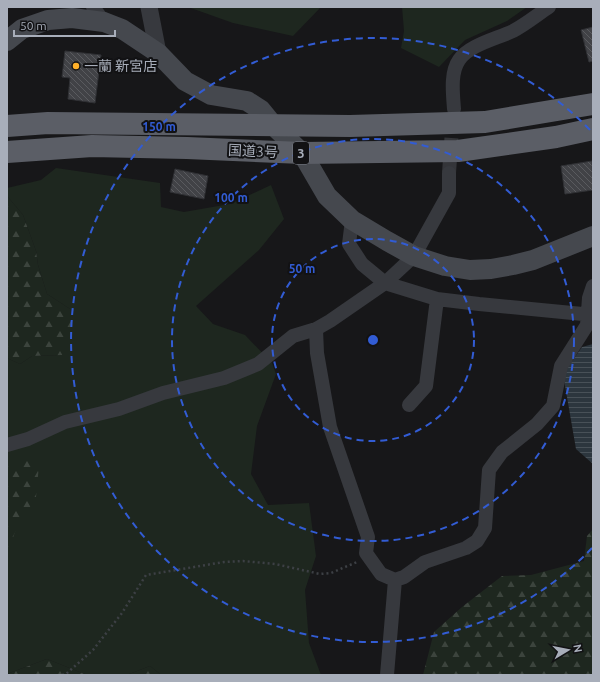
<svg xmlns="http://www.w3.org/2000/svg" width="600" height="682" font-family="Ubuntu,'Noto Sans JP',sans-serif">
  <style>
    .grass { fill: #1e271f }
    .forest { fill: url(#forest-firs) }
    .water { fill: url(#water-rules) }
    .building { fill: url(#building-back-hatch); stroke: #303135 }
    .lines { fill: none; stroke-linecap: round; stroke-linejoin: round }
    .minor-tunnel { stroke: #343539; stroke-width: 14; stroke-dasharray: 14 7; stroke-linecap: butt }
    .path { stroke: #3d4045; stroke-width: 2.5; stroke-dasharray: 2 3; stroke-linecap: butt }
    .minor { stroke: #37393e; stroke-width: 14 }
    .tertiary { stroke: #37393e; stroke-width: 17 }
    .secondary { stroke: #45484e; stroke-width: 20 }
    .trunk { stroke: #5b5e66; stroke-width: 22 }
    .ring { fill: none; stroke: #325cd4; stroke-width: 2; stroke-dasharray: 7 5 }
    .poi-dot { fill: #ffb029; stroke: #121214; stroke-width: 1.5 }
    .labels { text-anchor: middle; dominant-baseline: central; stroke-width: 4; stroke-linejoin: round; paint-order: stroke }
    .shield { fill: #121214; stroke: #7b7f88; stroke-width: 1 }
    .shield-label { font-size: 13px; font-weight: bold; fill: #a8aeba }
    .poi-label { font-size: 14px; fill: #a8aeba; stroke: #121214; text-anchor: start }
    .street-label { font-size: 14px; fill: #a8aeba; stroke: #121214 }
    .centre { fill: #325cd4; stroke: #121214; stroke-width: 2 }
    .ring-label { font-size: 12px; text-anchor: middle; font-weight: bold; fill: #325cd4; stroke: #121214; stroke-width: 4; stroke-linejoin: round; paint-order: stroke }
  </style>
  <defs>
    <pattern id="forest-firs" width="22" height="20" patternUnits="userSpaceOnUse"><rect width="22" height="20" fill="#1e271f"/><path d="M5 1l3.5 6h-7zM16 11l3.5 6h-7z" fill="#3c443d"/></pattern>
    <pattern id="water-rules" width="6" height="5" patternUnits="userSpaceOnUse"><rect width="6" height="5" fill="#2c363e"/><path d="M0 2.5h6" fill="none" stroke="#485158"/></pattern>
    <pattern id="building-back-hatch" width="6" height="6" patternUnits="userSpaceOnUse"><rect width="6" height="6" fill="#414246"/><path d="M-1 5l2 2M0 0l6 6M5-1l2 2" fill="none" stroke="#5a5b5f"/></pattern>
  </defs>
  <rect width="100%" height="100%" fill="#171719"/>
  <path class="grass" d="M188 7H321L293 36 233 23Z
    M402 7H527L507 21 465 40 439 67 401 48 404 31Z
    M56 168 160 183 161 207 184 212 230 204 271 185 284 219 259 250 196 306 213 324 245 335 272 363 276 374 257 426 251 474 268 505 309 503 316 556 305 590 309 643 321 675H161L150 666 127 675H87L47 659 7 674V358L20 364 32 356 61 355 70 309 47 294 38 265 36 251 23 215 7 196V188L41 180Z"/>
  <path class="forest" d="M7 196 23 215 36 251 38 265 47 294 70 309 73 335 62 355 32 356 20 364 7 358Z
    M26 457 39 465 36 497 15 532 7 554V462Z
    M593 529V675H423L434 632 462 607 502 576 531 575 584 561 587 536Z
    M47 659 87 675H7V674Z
    M150 666 161 675H127Z"/>
  <path class="water" d="M593 344V464L576 449 563 374 582 347Z"/>
  <path class="building" d="M593 27V61L589 62 581 30Z
    M65 51 101 55 95 103 68 99 70 78 62 77Z
    M592 161 593 190 565 194 561 166Z
    M175 169 208 176 204 199 170 192Z"/>
  <g class="lines">
    <path class="minor-tunnel" d="M449 173 453 116"/>
    <path class="path" d="M62 675 66 674 93 650 122 613 146 575 224 562 243 561 275 564 320 574 331 573 357 562"/>
    <path class="minor" d="M93 7 104 22
      M454 109C453 94 450 73 459 60 469 45 496 39 513 31 525 25 537 15 549 7
      M352 220 349 244 362 264 385 283 437 299 479 304 593 315
      M316 329 317 353 330 427 368 537 366 553 381 574 395 580 404 577 425 562 466 548 477 541 485 528 489 470 502 452 537 424 553 406 561 366 587 325 589 298 593 286
      M409 405 426 386 437 299
      M7 445 28 439 65 422 119 409 163 393 224 378 258 364 293 336 316 329 330 321 385 283 414 256 449 193V173
      M387 675 395 580"/>
    <path class="tertiary" d="M149 7 158 53"/>
    <path class="secondary" d="M7 41 22 29 48 20 72 18 104 22 122 29 158 53 185 81 211 95 247 101 261 110 274 126 302 153 327 196 352 220 387 241 414 256 445 266 470 270 491 269 513 265 533 260 593 236"/>
    <path class="trunk" d="M7 126 48 123 350 126 485 122 593 104
      M7 152 92 146 187 148 302 153 458 151 556 137 593 129"/>
  </g>
  <g class="ring">
    <circle cx="373" cy="340" r="101"/>
    <circle cx="373" cy="340" r="201"/>
    <path d="M592 548A302 302 0 1 1 592 132"/>
  </g>
  <circle class="poi-dot" cx="76" cy="66" r="4"/>
  <g class="labels">
    <rect class="shield" x="293" y="142" width="16" height="22" rx="3"/>
    <g class="shield-label">
      <text x="301" y="153">3</text>
    </g>
    <g class="poi-label">
      <text x="84" y="66">一蘭 新宮店</text>
    </g>
    <g class="street-label">
      <text transform="translate(253 151) rotate(3)">国道3号</text>
    </g>
  </g>
  <circle cx="373" cy="340" r="6" class="centre"/>
  <g class="ring-label">
    <text x="159" y="131">150 m</text>
    <text x="231" y="202">100 m</text>
    <text x="302" y="273">50 m</text>
  </g>
  <rect width="600" height="682" fill="none" stroke="#a8aeba" stroke-width="16"/>
  <g transform="translate(568 650) rotate(80)" stroke="#121214" stroke-width="3" paint-order="stroke">
  <path d="M0-3L7 15L0 10L-7 15Z" fill="#a8aeba"/>
  <text y="-6" font-size="11" font-weight="bold" text-anchor="middle" fill="#a8aeba">N</text>
  </g>
  <path d="M14 30v6h101v-6" fill="none" stroke="#a8aeba" stroke-width="2"/>
  <text x="20" y="30" font-size="12" fill="#a8aeba" stroke="#121214" stroke-width="3" paint-order="stroke">50 m</text>
</svg>
